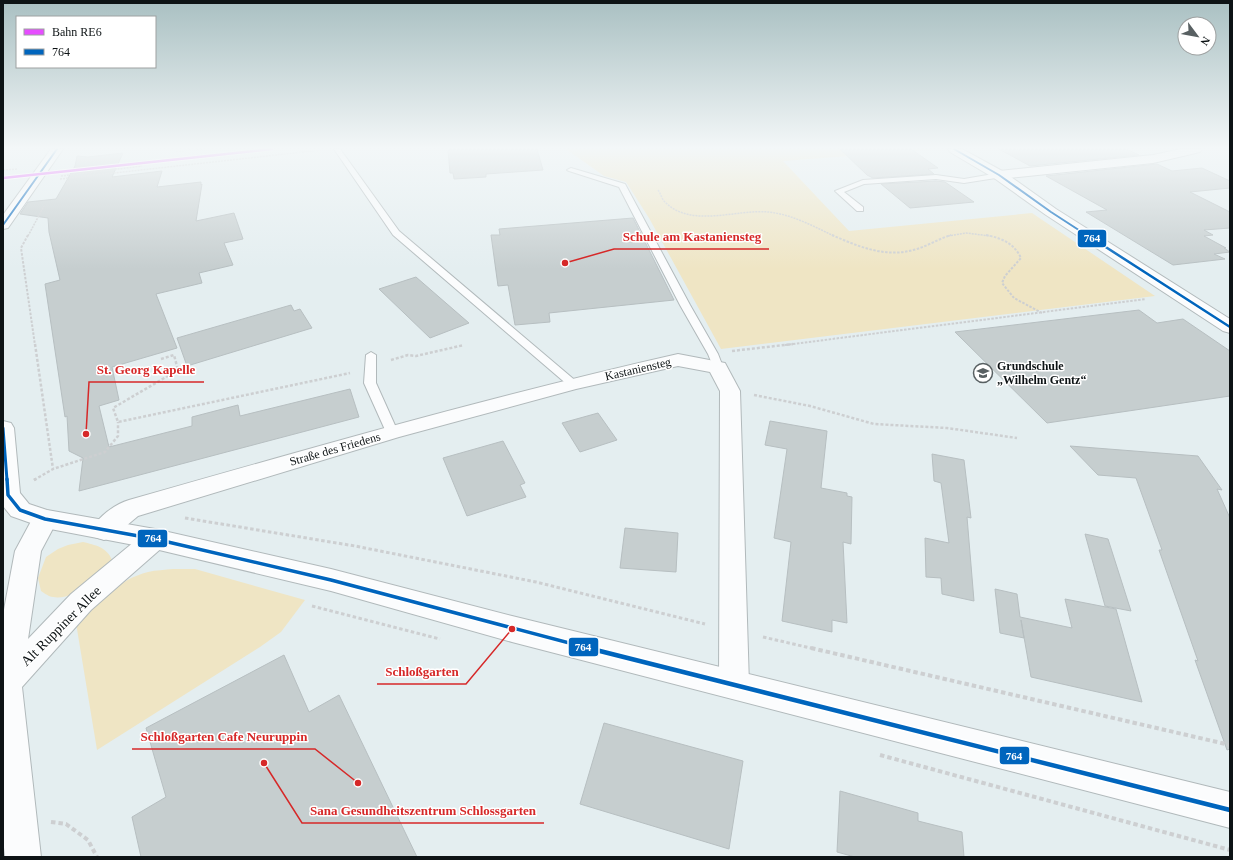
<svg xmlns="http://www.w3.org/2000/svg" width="1233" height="860" font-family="'Times New Roman',serif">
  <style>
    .green { fill: #efe5c4 }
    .building { fill: #c6cecf; stroke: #b7bfc1 }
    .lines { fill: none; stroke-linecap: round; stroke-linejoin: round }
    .lane-casing { stroke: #b1b9bb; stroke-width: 2 }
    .street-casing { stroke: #b1b9bb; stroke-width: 2 }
    .secondary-casing { stroke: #b1b9bb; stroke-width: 2 }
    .primary-casing { stroke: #b1b9bb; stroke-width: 2 }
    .path-far4 { stroke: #cdcfd1; stroke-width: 1.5; stroke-dasharray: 2 1; stroke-linecap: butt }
    .path-far3 { stroke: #cdcfd1; stroke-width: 2; stroke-dasharray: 2.5 1.5; stroke-linecap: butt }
    .path-far2 { stroke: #cdcfd1; stroke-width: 2.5; stroke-dasharray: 3 2; stroke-linecap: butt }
    .path-far1 { stroke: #cdcfd1; stroke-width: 3; stroke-dasharray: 3.5 2.5; stroke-linecap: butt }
    .path { stroke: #cdcfd1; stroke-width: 4; stroke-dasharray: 4.5 3; stroke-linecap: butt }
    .lane { fill: #fbfcfd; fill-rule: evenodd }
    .street { fill: #fbfcfd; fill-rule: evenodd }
    .secondary { fill: #fbfcfd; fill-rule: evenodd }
    .primary { fill: #fbfcfd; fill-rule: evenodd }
    .bus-1-far4-casing { stroke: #fff; stroke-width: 4 }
    .bus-1-far3-casing { stroke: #fff; stroke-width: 5 }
    .bus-1-far2-casing { stroke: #fff; stroke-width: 6 }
    .bus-1-far1-casing { stroke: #fff; stroke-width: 6 }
    .bus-1-casing { stroke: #fff; stroke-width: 8 }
    .bus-1-far4 { stroke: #0065bd; stroke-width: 2 }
    .bus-1-far3 { stroke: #0065bd; stroke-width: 2.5 }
    .bus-1-far2 { stroke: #0065bd; stroke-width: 3 }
    .bus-1-far1 { stroke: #0065bd; stroke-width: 3.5 }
    .bus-1 { stroke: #0065bd; stroke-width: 4.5 }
    .rail-1-casing { stroke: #fff; stroke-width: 4.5 }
    .rail-1 { stroke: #e64dff; stroke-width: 2.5 }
    .labels { text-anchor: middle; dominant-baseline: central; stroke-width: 3; stroke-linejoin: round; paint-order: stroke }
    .poi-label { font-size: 12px; font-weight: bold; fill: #0d1315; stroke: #fff; text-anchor: start }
    .street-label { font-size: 12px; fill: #0d1315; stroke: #fff }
    .near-street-label { font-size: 14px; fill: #0d1315; stroke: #fff }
    .leader { fill: none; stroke: #d62828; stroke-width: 1.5 }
    .callout-dot { fill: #d62828; stroke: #fff; stroke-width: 1.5 }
    .callout-label { font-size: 13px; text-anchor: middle; font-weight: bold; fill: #d62828; stroke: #fff; stroke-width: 3; stroke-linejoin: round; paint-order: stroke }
    .line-badge { stroke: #fff; stroke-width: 1.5 }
    .badge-label { font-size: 11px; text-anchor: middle; font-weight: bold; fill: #fff }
  </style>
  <rect width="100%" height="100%" fill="#e4eef0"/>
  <path class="green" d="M566 149H939L783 161 849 231 1032 213 1155 296 721 349 649 218 626 182 604 176Z
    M83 542C95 545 107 547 112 560 102 577 71 604 49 596 47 595 44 593 41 591L38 578 46 557 58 549 68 545Z
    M173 569H195L305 600 281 632 260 647 97 750 76 623C97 603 119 579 148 572 156 570 165 570 173 569Z"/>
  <path class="building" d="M460 149H537L543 170 486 174V177L454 179 453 173H450L448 150Z
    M840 149H911L938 168 928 169 934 174 873 178 867 175Z
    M999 149H1126L1139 155 1030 166Z
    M123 153 112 177 162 171 157 187 201 182V185L202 184 196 221 234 213 243 239 224 243 233 265 199 273 202 283 156 294 177 348 112 367 119 400 99 406 109 447 192 426V417L238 405 240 416 350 389 359 417 79 491 83 458 69 451 67 416 65 417 45 284 60 280 49 232 48 218 20 214 28 202 56 199 75 166 77 156 88 157Z
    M1157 164 1172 171 1202 168 1230 181V188L1190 192 1230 212V228L1204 230 1213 235 1204 236 1226 248H1224L1230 252 1214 254 1225 259 1173 265 1086 212 1107 210 1046 176Z
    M936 181 945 182 974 202 910 208 881 184Z
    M633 218 674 300 549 313 550 322 515 325 508 285 498 286 491 235H500L499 229Z
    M416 277 439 297 469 323 430 338 379 289Z
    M291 305 294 311 300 309 312 328 187 366 177 338Z
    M1139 310 1157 323 1183 319 1230 351V396L1047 423 955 332Z
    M598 413 617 440 580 452 562 423Z
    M770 421 827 431 821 488 847 493V496L852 497 851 544 843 542 847 623 832 620V632L782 621 791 542 774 538 787 449 765 445Z
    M503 441 525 483 520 485 526 497 467 516 443 458Z
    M1070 446 1198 456 1222 490 1217 489 1230 518V749L1227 750 1195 660 1198 661 1159 550H1162L1136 478 1098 475Z
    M932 454 964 460 971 518 967 517 974 601 942 594 941 578 926 577 925 538 949 543 941 483 934 481Z
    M625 528 678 533 676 572 620 568Z
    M1085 534 1108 539 1131 611 1105 606Z
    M995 589 1017 594 1020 617 1072 628 1065 599 1116 609 1142 702 1031 677 1021 620 1024 638 1000 633Z
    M284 655 309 712 339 695 417 857H141L132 817 166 797 146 728Z
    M604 723 743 761 729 849 580 804Z
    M840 791 918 813V821L962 832 964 857H855L837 852Z"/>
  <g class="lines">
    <g class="lane-casing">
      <path id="lane" d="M334 149H340L399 231 577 382 579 384 577 386H569L393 235Z
        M571 168 625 184 690 305 718 354 723 367 722 369H714L708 354 680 305 619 187 569 171 567 170Z
        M999 173H1002V177L964 183 936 179 864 184 844 192 863 207V211H857L835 191 863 180 936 175 964 179Z
        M371 352 376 355V383L398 432 396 435H388L386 432 364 383 366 355Z"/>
    </g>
    <g class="street-casing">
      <path id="street" d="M1181 149H1202L1200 152 1153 163 999 179 994 178 992 175 994 172 999 171 1153 155Z
        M678 354 725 363 740 391 749 685 745 695 734 699 723 695 719 685 720 391 710 372 678 366 576 389 399 437 138 516 113 537 104 540 95 537 91 530C98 517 115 504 129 500 311 448 493 396 678 354Z
        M45 510 54 512 58 519 41 551 28 639 71 594 146 532 155 529 164 532 168 539 164 546 91 610 22 687 41 857H5L3 838V615L15 551 36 512Z"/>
    </g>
    <g class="secondary-casing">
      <path id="secondary" d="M51 149H63L8 228 3 229V215Z
        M3 421 11 423 14 428 20 493 29 504 47 510 155 529 331 569 512 616 1230 792V828L512 642 331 591 155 549 45 528 11 516 3 506Z"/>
    </g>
    <g class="primary-casing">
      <path id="primary" d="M948 149H962L1004 172 1056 209 1230 319V333L1223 331 1046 215 994 178 950 152Z"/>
    </g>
    <path class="path-far4" d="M170 150 178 151 203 149
      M3 170 18 169
      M61 176 142 166
      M60 179 321 150
      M658 190C661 194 662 200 666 203 692 228 737 209 768 212 791 214 813 226 834 236
      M28 236 44 206
      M948 236 966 233 990 236"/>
    <path class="path-far3" d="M28 235 21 248 35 345
      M832 235C857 246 885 258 913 250 926 247 938 239 951 235
      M986 235C1001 238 1014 243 1021 258L1005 276 1002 283 1014 298 1042 313
      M785 345 1146 299"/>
    <path class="path-far2" d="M35 344 53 469
      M732 351 793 344
      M161 359 174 355 178 370 113 408 118 422 350 373
      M391 360 408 355 416 356 464 345
      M754 395 810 406 874 424 947 428 1017 438
      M34 480 53 469 105 452 118 436V422"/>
    <path class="path-far1" d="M34 480 36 479
      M185 518 355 546 536 582 705 624
      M312 606 440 639
      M763 637 815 649"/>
    <path class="path" d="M811 648 1230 745
      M880 755 1230 850
      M51 822 66 824 88 840 97 857"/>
    <use href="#lane" class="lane"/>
    <use href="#street" class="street"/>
    <use href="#secondary" class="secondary"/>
    <use href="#primary" class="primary"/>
    <g class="bus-1-far4-casing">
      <path id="bus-1-far4" d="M954 149 999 175 1051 212 1088 236
        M3 225 57 149"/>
    </g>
    <g class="bus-1-far3-casing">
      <path id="bus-1-far3" d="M1087 235 1230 327"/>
    </g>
    <g class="bus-1-far2-casing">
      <path id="bus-1-far2" d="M3 428 7 480"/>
    </g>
    <g class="bus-1-far1-casing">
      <path id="bus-1-far1" d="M7 479 8 495 20 510 45 519 155 539 331 580 592 649"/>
    </g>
    <g class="bus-1-casing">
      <path id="bus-1" d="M588 648 1230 810"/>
    </g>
    <use href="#bus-1-far4" class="bus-1-far4"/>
    <use href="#bus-1-far3" class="bus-1-far3"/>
    <use href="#bus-1-far2" class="bus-1-far2"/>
    <use href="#bus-1-far1" class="bus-1-far1"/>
    <use href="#bus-1" class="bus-1"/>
    <g class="rail-1-casing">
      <path id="rail-1" d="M3 178 272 149"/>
    </g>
    <use href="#rail-1" class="rail-1"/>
  </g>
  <linearGradient id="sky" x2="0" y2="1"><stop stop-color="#a9c0c2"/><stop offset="0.55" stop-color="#f3f7f8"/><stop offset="1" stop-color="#f3f7f8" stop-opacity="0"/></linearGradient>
  <rect width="1233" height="269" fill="url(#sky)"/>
  <defs>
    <g id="school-ring" transform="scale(1)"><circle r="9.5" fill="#fff" stroke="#586062" stroke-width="1.5"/><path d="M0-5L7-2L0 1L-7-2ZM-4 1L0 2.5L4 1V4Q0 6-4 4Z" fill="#586062"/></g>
  </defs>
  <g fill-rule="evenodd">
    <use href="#school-ring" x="983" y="373"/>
  </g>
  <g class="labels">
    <g class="poi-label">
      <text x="997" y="366">Grundschule<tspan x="997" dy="14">„Wilhelm Gentz“</tspan></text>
    </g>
    <g class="street-label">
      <text transform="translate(638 369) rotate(-13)">Kastaniensteg</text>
      <text transform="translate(335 449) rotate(-16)">Straße des Friedens</text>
    </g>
    <g class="near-street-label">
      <text transform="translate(61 626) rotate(-45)">Alt Ruppiner Allee</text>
    </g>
  </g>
  <path class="leader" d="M565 263L614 249H769M86 434L89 382H204M512 629L466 684H377M358 783L315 749H132M264 763L302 823H544"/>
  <g class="callout-dot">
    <circle cx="565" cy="263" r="4"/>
    <circle cx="86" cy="434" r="4"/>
    <circle cx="512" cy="629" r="4"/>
    <circle cx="358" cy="783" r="4"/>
    <circle cx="264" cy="763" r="4"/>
  </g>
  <g class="callout-label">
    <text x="692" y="241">Schule am Kastaniensteg</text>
    <text x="146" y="374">St. Georg Kapelle</text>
    <text x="422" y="676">Schloßgarten</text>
    <text x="224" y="741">Schloßgarten Cafe Neuruppin</text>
    <text x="423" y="815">Sana Gesundheitszentrum Schlossgarten</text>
  </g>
  <g class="line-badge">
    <rect x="1077" y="229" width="30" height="19" rx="4" fill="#0065bd"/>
    <rect x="137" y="529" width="31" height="19" rx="4" fill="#0065bd"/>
    <rect x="568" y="637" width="31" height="20" rx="4" fill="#0065bd"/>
    <rect x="999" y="746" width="31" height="19" rx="4" fill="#0065bd"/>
  </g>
  <g class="badge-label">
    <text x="1092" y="242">764</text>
    <text x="153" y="542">764</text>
    <text x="583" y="651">764</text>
    <text x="1014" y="760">764</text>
  </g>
  <rect width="1233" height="860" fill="none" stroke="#0d1315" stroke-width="8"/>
  <rect x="16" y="16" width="140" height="52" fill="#ffffff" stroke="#9ea1a1"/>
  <rect x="24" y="29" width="20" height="6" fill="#e64dff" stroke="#9ea1a1"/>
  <text x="52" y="36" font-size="12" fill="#0d1315">Bahn RE6</text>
  <rect x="24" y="49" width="20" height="6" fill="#0065bd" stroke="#9ea1a1"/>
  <text x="52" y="56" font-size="12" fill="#0d1315">764</text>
  <g transform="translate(1197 36) rotate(122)"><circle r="19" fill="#ffffff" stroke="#9ea1a1"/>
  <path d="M0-3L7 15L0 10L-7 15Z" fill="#586062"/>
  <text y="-6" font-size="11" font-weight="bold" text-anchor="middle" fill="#0d1315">N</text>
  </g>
</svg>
